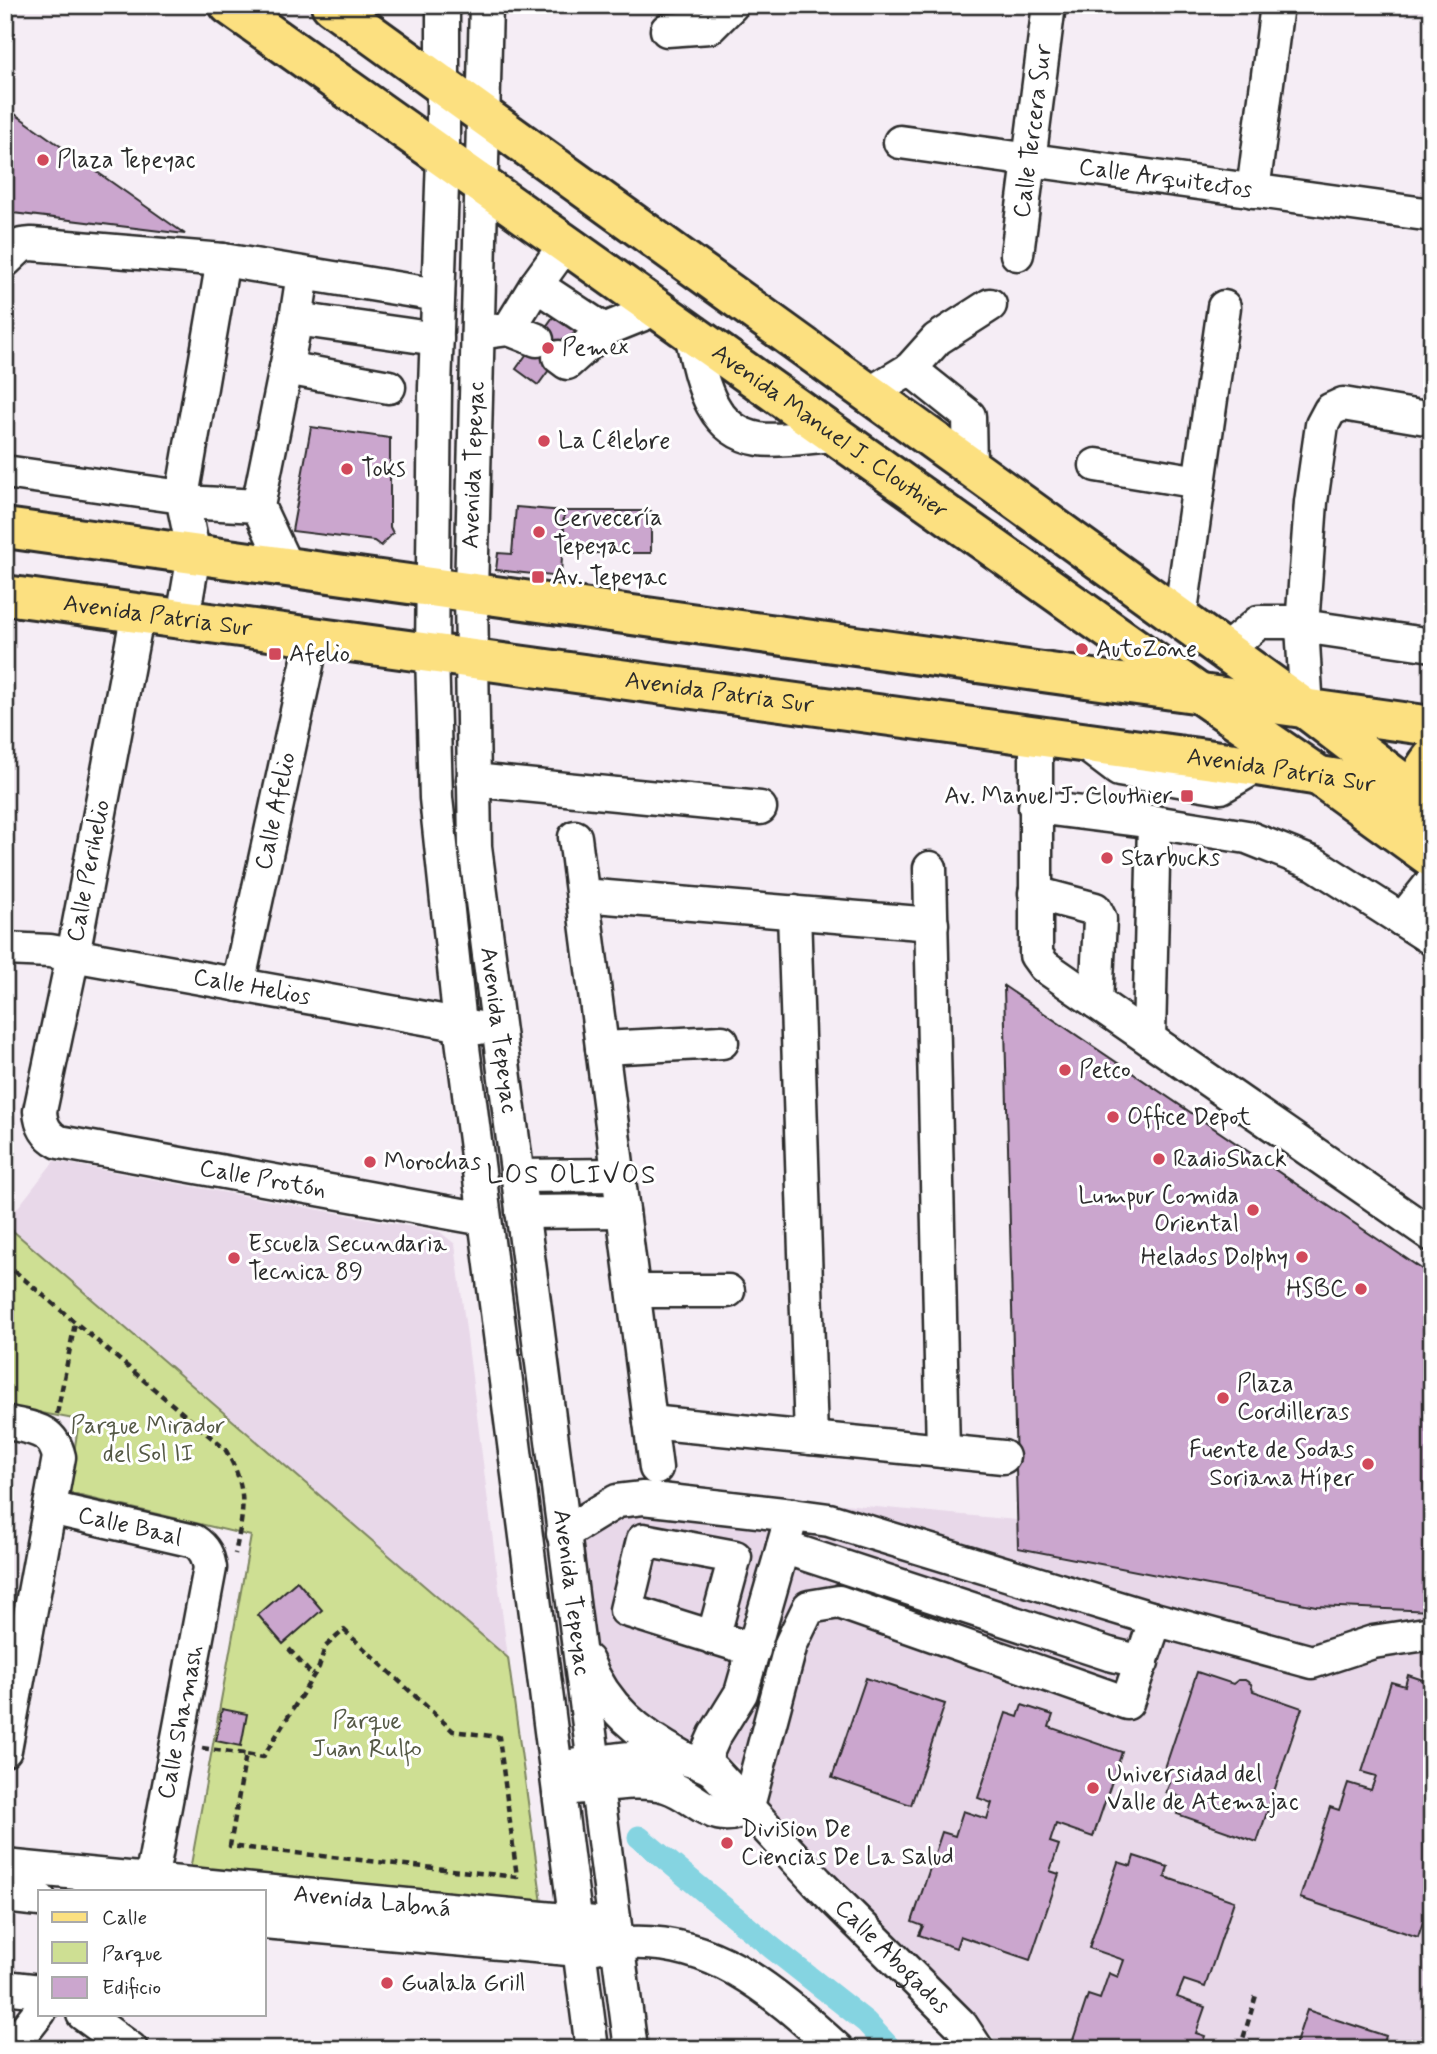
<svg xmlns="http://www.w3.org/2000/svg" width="1437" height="2054" font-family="Mynerve,sans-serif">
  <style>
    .built { fill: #e8d8e9 }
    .green { fill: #cedf93; stroke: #7c855f; stroke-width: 2 }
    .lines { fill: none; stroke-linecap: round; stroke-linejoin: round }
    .canal { stroke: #85d4e1; stroke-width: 23 }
    .building { fill: #cba6ce; stroke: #2b2b2b; stroke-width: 2 }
    .minor-casing { stroke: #2b2b2b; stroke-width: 37 }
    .major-casing { stroke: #2b2b2b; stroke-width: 44 }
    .path { stroke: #2b2b2b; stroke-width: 4.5; stroke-dasharray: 7 5; stroke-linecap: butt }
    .minor { stroke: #fff; stroke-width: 32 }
    .major { stroke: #fce080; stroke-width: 38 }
    .poi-dot { fill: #d1495b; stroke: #fff; stroke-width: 2.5 }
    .labels { text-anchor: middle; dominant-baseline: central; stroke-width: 6; stroke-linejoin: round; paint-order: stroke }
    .street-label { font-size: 24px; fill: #2b2b2b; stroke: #fff }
    .poi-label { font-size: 24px; fill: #2b2b2b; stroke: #fff; text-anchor: start }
    .park-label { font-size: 24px; fill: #545845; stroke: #fff }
    .neighbourhood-label { font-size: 26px; letter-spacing: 2px; fill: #2b2b2b; stroke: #fff }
  </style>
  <rect width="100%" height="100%" fill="#f5edf5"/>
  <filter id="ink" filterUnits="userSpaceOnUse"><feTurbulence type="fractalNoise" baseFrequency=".0143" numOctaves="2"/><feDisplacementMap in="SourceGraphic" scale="14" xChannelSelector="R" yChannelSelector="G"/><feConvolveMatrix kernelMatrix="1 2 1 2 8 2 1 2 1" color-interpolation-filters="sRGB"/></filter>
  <g filter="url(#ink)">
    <path class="built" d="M54 1161 440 1232 455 1244 508 1658 5 1224Z
      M659 1487 1017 1520 1018 1548 1316 1606 1432 1611V2049H1003L965 2004 844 1896 772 1811 738 1765 648 1720 618 1692 598 1653 575 1501Z"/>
    <path class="green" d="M5 1224 508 1658 542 1903 190 1870 251 1536 68 1493 79 1420 5 1406Z"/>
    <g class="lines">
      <path class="canal" d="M639 1837 771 1947 866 2022 891 2049"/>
    </g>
    <path class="building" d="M5 107 185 234 5 212Z
      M558 310 581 326 538 385 516 369Z
      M311 427 390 438V527L393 533 381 546 374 541 292 531Z
      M516 507 564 511 561 577 496 570 498 553 512 554Z
      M564 511H651V553H564Z
      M1004 986 1432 1276V1611L1316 1606 1018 1548Z
      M297 1581 322 1610 283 1644 258 1615Z
      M1197 1672 1233 1684 1238 1680H1245L1251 1684 1253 1691 1302 1708 1257 1842 1177 1814 1183 1798 1166 1792 1170 1783 1161 1780Z
      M1408 1675 1432 1683V1895L1418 1937 1300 1898 1330 1807 1339 1810 1348 1783 1371 1790 1376 1776 1362 1772 1391 1682 1405 1686Z
      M866 1678 945 1704 911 1805 832 1778Z
      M1022 1705 1053 1715 1049 1727 1122 1752 1093 1837 1056 1824 1050 1842 1059 1845 1050 1871 1059 1874 1030 1960 960 1936 956 1948 919 1935 923 1926 912 1922 942 1832 955 1836 963 1811 987 1819 992 1803 978 1798 1006 1713 1018 1717Z
      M222 1709 247 1714 241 1746 216 1741Z
      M1134 1856 1168 1867 1165 1877 1234 1901 1205 1987 1184 1980 1177 1997 1205 2007 1196 2033 1205 2036 1200 2049H1070L1088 1995 1100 1999 1109 1973 1118 1977 1124 1960 1089 1948 1118 1862 1131 1866Z
      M1307 2010 1386 2036 1382 2049H1294Z"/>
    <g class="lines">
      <g class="minor-casing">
        <g id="minor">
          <path d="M443 5V157L435 388 432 653 436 798 460 1024 592 2049"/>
          <path id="s1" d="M486 5 471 593 475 847 631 2049"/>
          <path d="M667 30 710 27 732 5"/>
          <path id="s2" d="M900 142 1432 215"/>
          <path d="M1253 191 1277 5"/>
          <path id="s3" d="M1017 254 1049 5"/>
          <path d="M5 261 22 245 32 244 223 260 438 295"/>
          <path d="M536 285 604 330 656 309"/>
          <path d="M296 319 437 339"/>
          <path d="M509 329 537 340"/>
          <path d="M478 333 509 329 536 285 565 245"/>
          <path d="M691 334C701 376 708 431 759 439 779 442 814 436 835 435"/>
          <path d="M559 357 567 363 604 330"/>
          <path d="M286 368 389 387"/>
          <path d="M910 369 937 339 990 305"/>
          <path d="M869 394 910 369 969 416 970 466"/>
          <path d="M1432 419 1343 404 1330 410 1322 425 1311 502 1302 626 1432 645"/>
          <path d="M1096 465 1199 482"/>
          <path d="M5 472 182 497 194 555 183 618"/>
          <path d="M182 497 223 260"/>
          <path d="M184 502 258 506"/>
          <path d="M287 568 258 506 296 319 303 274"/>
          <path id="s4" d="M138 612 73 955 40 1111C41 1126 46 1135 59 1142L484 1219"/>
          <path d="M1180 618 1224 307"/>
          <path d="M1225 651 1259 622H1288L1302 626 1307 710"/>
          <path d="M1036 735V955L1044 966 1432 1235"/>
          <path d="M1082 742 1119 770 1221 787 1257 766"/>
          <path d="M473 780 760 808"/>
          <path d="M1035 807 1154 822 1247 837 1315 864 1432 939"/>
          <path d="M575 837 656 1468"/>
          <path d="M930 868 943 1451"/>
          <path d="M1035 893 1095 909 1100 919 1096 1002"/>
          <path d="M583 895 932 924"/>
          <path d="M794 912 811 1438"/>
          <path d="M1402 920 1432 882"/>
          <path id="s5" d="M5 949 50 951 480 1028"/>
          <path id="s6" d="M238 985 313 637"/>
          <path d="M1149 1038 1154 822"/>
          <path d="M602 1048 722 1042"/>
          <path d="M517 1176 619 1175"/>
          <path d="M522 1212 623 1211"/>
          <path d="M634 1291H728"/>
          <path d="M5 1422C31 1429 52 1427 59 1457L5 1750"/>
          <path d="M650 1422 1003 1457"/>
          <path id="s7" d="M50 1508 194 1541C205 1548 208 1556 210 1568L149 1891"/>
          <path d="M563 1534 617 1501 643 1498 792 1515"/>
          <path d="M783 1547 1109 1654 1142 1662"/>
          <path d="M1151 1618 1312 1662 1373 1642 1432 1633"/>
          <path d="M713 1638 735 1557 643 1540 626 1610 754 1650"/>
          <path d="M587 1661C605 1707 639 1734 682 1757"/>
          <path id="s8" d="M571 1766C617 1761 672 1745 713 1770L817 1882 961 2025 977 2049"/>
          <path d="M574 1788C603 1786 638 1778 666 1786 697 1795 715 1830 748 1806L791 1644 809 1607 839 1602 1127 1703 1151 1633V1618L829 1520 792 1515 741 1693 715 1735 702 1764"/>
          <path id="s9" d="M5 1866 595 1923"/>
          <path d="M5 1896 40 1900"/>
          <path d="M264 1922 579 1950C591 1948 603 1945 616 1944 710 1933 773 1991 837 2049"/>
          <path d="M5 1987 40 1991"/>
          <path d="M83 2014 131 2049"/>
          <path d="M10 2049 40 2011"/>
        </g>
      </g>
      <g class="major-casing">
        <g id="major">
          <path id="s10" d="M229 5 1201 695 1316 774 1432 858"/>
          <path d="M331 5 1307 710 1409 788"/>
          <path d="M5 528 1432 726"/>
          <path id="s11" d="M5 595 1257 766 1432 794"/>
          <path d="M1411 814C1412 793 1419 774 1432 758"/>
        </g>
      </g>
      <path class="path" d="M5 1263 225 1449C249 1489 244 1511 235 1554
        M57 1414 75 1323
        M289 1649 313 1676
        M202 1748 246 1754 230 1846 517 1877 499 1737 453 1731 344 1630 325 1647 319 1667 263 1757 246 1754
        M1240 2049 1257 1992"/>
      <use href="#minor" class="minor"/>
      <use href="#major" class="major"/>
    </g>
  </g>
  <g class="poi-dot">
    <circle cx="43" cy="160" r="7"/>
    <circle cx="548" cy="348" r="7"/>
    <circle cx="544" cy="441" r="7"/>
    <circle cx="347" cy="469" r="7"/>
    <circle cx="539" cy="532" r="7"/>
    <rect x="531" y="570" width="14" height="14" rx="3.5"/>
    <circle cx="1082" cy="649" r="7"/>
    <rect x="268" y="647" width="14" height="14" rx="3.5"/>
    <rect x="1180" y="789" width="14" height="14" rx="3.5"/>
    <circle cx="1107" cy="858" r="7"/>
    <circle cx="1065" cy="1070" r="7"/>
    <circle cx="1113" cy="1117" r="7"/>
    <circle cx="1159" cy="1159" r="7"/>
    <circle cx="370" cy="1162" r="7"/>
    <circle cx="1253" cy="1210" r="7"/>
    <circle cx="1302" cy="1257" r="7"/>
    <circle cx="234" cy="1258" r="7"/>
    <circle cx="1361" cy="1289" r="7"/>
    <circle cx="1223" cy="1398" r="7"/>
    <circle cx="1368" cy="1464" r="7"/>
    <circle cx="1093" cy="1788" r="7"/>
    <circle cx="727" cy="1843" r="7"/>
    <circle cx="387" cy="1983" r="7"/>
  </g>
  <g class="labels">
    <g class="street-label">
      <text stroke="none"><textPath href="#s3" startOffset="124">Calle Tercera Sur</textPath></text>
      <text stroke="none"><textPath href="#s2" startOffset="268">Calle Arquitectos</textPath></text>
      <text stroke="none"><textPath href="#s10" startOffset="737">Avenida Manuel J. Clouthier</textPath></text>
      <text transform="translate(474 465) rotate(-88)">Avenida Tepeyac</text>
      <text stroke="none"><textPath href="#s11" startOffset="154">Avenida Patria Sur</textPath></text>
      <text stroke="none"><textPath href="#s11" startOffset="721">Avenida Patria Sur</textPath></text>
      <text stroke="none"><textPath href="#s11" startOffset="1288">Avenida Patria Sur</textPath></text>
      <text stroke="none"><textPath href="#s6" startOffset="178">Calle Afelio</textPath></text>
      <text transform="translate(89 871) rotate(-79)">Calle Perihelio</text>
      <text stroke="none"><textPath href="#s5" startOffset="250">Calle Helios</textPath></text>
      <text stroke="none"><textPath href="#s1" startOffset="1027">Avenida Tepeyac</textPath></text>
      <text stroke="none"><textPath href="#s4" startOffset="754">Calle Protón</textPath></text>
      <text stroke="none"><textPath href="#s7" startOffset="82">Calle Baal</textPath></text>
      <text stroke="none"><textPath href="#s1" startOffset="1594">Avenida Tepeyac</textPath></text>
      <text transform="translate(181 1722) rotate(-79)">Calle Shamash</text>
      <text stroke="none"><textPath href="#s9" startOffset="369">Avenida Labná</textPath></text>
      <text stroke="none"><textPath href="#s8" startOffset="404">Calle Abogados</textPath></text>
    </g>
    <g class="poi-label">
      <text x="57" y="160">Plaza Tepeyac</text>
      <text x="562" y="348">Pemex</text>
      <text x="558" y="441">La Célebre</text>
      <text x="361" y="469">Toks</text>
      <text x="553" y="518">Cervecería<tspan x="553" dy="28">Tepeyac</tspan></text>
      <text x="552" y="577">Av. Tepeyac</text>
      <text x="1096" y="649">AutoZone</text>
      <text x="289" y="654">Afelio</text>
      <text x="1173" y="796" text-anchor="end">Av. Manuel J. Clouthier</text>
      <text x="1121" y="858">Starbucks</text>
      <text x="1079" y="1070">Petco</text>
      <text x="1127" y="1117">Office Depot</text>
      <text x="1173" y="1159">RadioShack</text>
      <text x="384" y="1162">Morochas</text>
      <text x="1239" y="1196" text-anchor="end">Lumpur Comida<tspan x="1239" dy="28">Oriental</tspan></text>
      <text x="248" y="1244">Escuela Secundaria<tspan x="248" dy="28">Tecnica 89</tspan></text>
      <text x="1288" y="1257" text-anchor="end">Helados Dolphy</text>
      <text x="1347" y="1289" text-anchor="end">HSBC</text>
      <text x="1237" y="1384">Plaza<tspan x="1237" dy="28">Cordilleras</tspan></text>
      <text x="1354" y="1450" text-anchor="end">Fuente de Sodas<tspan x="1354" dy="28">Soriana Híper</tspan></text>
      <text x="1107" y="1774">Universidad del<tspan x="1107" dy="28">Valle de Atemajac</tspan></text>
      <text x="741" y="1829">Division De<tspan x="741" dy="28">Ciencias De La Salud</tspan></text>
      <text x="401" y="1983">Gualala Grill</text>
    </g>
    <g class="park-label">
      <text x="148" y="1426">Parque Mirador<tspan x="148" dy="28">del Sol II</tspan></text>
      <text x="367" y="1721">Parque<tspan x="367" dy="28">Juan Rulfo</tspan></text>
    </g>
    <g class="neighbourhood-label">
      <text x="572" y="1176">LOS OLIVOS</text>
    </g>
  </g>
  <rect width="1437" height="2054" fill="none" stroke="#fff" stroke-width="28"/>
  <rect x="14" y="14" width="1409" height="2026" fill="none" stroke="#2b2b2b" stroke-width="2.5" filter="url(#ink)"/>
  <rect x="38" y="1890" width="228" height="126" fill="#ffffff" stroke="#aaaaaa" stroke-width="2"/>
  <rect x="52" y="1912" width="35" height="10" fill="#fce080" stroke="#aaaaaa" stroke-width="2"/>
  <text x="102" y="1924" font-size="21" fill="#2b2b2b">Calle</text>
  <rect x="52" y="1942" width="35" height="21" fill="#cedf93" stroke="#aaaaaa" stroke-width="2"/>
  <text x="102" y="1960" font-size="21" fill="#2b2b2b">Parque</text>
  <rect x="52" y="1977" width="35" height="21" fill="#cba6ce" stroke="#aaaaaa" stroke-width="2"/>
  <text x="102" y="1994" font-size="21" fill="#2b2b2b">Edificio</text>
</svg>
